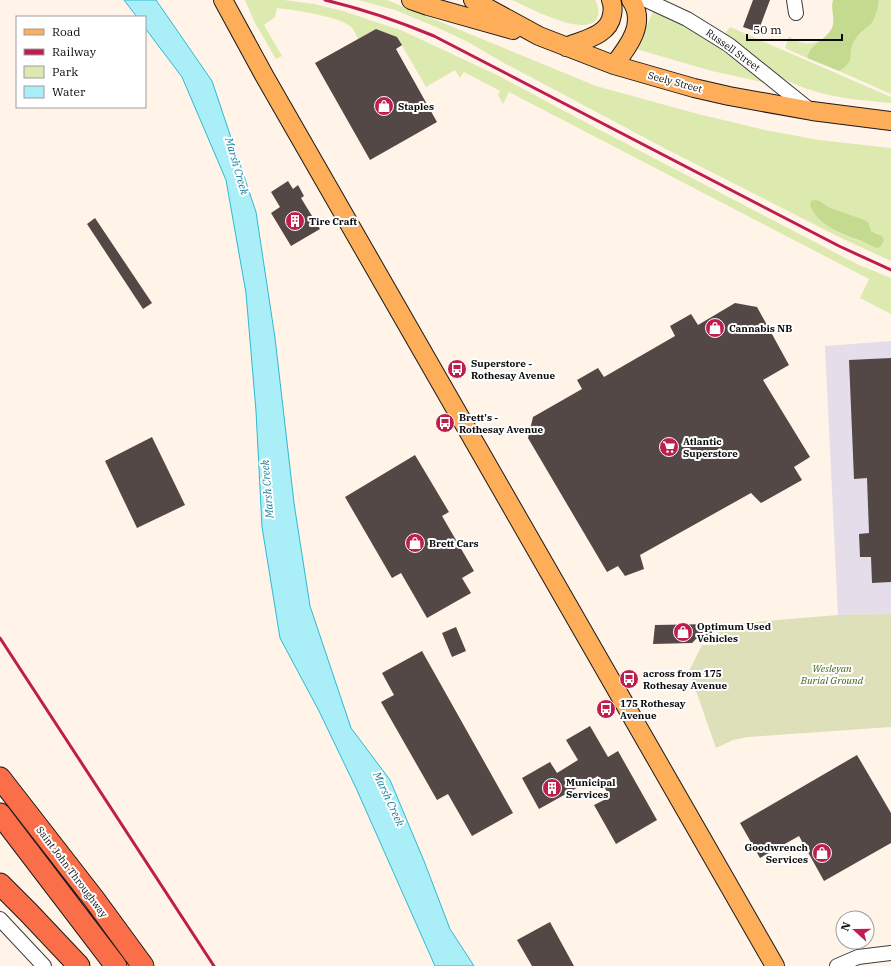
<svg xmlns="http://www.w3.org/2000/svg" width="891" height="966" font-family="'IBM Plex Serif',serif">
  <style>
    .industrial { fill: #e5ddea }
    .green { fill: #dceab0; fill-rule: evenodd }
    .forest { fill: #c4db8f }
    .cemetery { fill: #dde0b9 }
    .water { fill: #aaeef8; stroke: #2eb9d2 }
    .building { fill: #534846 }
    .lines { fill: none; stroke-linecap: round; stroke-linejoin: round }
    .minor-casing { stroke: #3d3d3d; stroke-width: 16 }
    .major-casing { stroke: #1b1b1b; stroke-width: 20 }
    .highway-casing { stroke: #1b1b1b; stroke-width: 23 }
    .minor { stroke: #fff; stroke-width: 14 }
    .major { stroke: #fead58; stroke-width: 18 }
    .highway { stroke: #fa6f4a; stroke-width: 21 }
    .rail { stroke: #be1e4d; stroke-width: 3 }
    .labels { text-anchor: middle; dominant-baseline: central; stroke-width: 4; stroke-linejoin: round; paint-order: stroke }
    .street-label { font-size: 10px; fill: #0a0a0a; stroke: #fff }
    .poi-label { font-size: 10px; font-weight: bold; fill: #0a0a0a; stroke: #fff; text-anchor: start }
    .park-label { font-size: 10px; font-style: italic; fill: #3b6319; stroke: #fff }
    .water-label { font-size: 11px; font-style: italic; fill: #107e98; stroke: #fff }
  </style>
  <rect width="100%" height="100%" fill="#fff4e7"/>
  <path class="industrial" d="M891 341V614L838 615 825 346Z"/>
  <path class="green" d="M245 0H284L314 4 343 11 403 31 499 76 598 129 857 264 891 278V314L860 298 869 279 509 92 503 104 498 95 500 91 464 72 460 78 455 70 426 87 397 37 376 29 358 39C356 35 354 29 350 26 337 16 294 10 277 8L275 17 264 25 282 56 276 59 255 23Z
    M358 0H387L596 86 698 114 765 130 819 140 891 148V261L841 238 666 149 504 63 468 42 436 27 395 10ZM820 201C823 203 827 207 830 209 843 214 867 216 871 231L879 234 873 247C852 237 824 230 811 209Z
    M512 0H595C598 5 600 12 597 18 586 39 528 7 512 0Z
    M879 0H891V94L839 71C859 59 846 55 855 40 859 33 865 29 871 24 876 18 877 7 879 0Z
    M654 10C675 19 696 29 714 42 731 54 747 68 762 81V82L712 71 636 49Z
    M730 27 891 97V103C853 100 814 96 781 77 761 66 743 49 724 35Z
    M789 36C798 44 809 45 820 41 814 47 809 50 807 58L785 48Z"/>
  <path class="forest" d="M833 0H879C878 7 876 18 871 24 865 29 859 33 855 40 846 55 858 60 839 71L807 58C810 44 826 40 832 28 836 19 830 9 833 0Z
    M815 200 820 201 830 208 862 219 868 222 871 231 882 236 884 240 881 246 878 248C872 247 867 244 861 241 844 235 815 224 810 205L811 201Z"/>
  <path class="cemetery" d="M891 614V727L748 737 733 740 716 748 689 671 702 645H717L718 625 838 615Z"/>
  <path class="water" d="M124 0H156L212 81 256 212 275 338 294 503 310 606 351 728 390 780 424 861 450 929 474 966H435L356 788 319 711 280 638 262 527 256 411 246 293 226 180 182 77 145 28V17H137Z"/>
  <path class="building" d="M753 0H770L758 32 743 27Z
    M376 29 397 37 402 45 396 49 437 122 370 160 315 63Z
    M288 181 293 189 298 185 304 196 301 198 320 229 291 246 271 213 280 207 271 192Z
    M95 218 152 303 143 309 87 224Z
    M735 303 757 307 789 365 763 380 810 457 794 467 802 480 761 503 751 493 640 555 644 569 625 576 618 566 607 572 528 438 533 417 582 389 577 380 598 368 604 377 675 336 670 326 691 314 698 325Z
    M891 358V582L872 583 871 557H860L859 534 869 533 867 478 854 479 849 360Z
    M152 437 185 505 137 528 105 461Z
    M415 455 449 512 442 516 474 571 462 578 471 593 427 618 401 573 392 578 345 497Z
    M712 624V639H696L692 643 653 644 655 625Z
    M456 627 466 651 452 657 442 633Z
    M422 651 513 813 472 836 448 794 437 800 381 702 394 695 382 673Z
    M590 726 608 757 618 751 657 820 616 844 594 805 610 797 598 776 539 809 522 778 550 762 557 773 578 760 566 740Z
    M857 755 891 813V843L824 881 799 836 760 858 740 823Z
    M550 922 574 966H532L517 940Z"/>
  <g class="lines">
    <g class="minor-casing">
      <path id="minor" d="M646 0 687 19 729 45 811 111
        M794 0 796 13
        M0 919 44 966
        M837 966 858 957 891 953"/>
    </g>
    <g class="major-casing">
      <path id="major" d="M223 0 265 77 775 966
        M411 0 428 6 513 30
        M473 0 539 36 614 65 694 88 729 96 812 111 891 121
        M566 47C582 40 609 36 612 15 613 10 613 5 611 0
        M614 65C628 47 647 23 631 0"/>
    </g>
    <g class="highway-casing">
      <path id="highway" d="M0 778 94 899 143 966
        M0 814 116 966
        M0 884 29 913 79 966"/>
    </g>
    <use href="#minor" class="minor"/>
    <use href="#major" class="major"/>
    <use href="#highway" class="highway"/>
    <path class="rail" d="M325 0C363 9 398 21 434 36L839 246 891 270
      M0 638 214 966"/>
  </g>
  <defs>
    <g id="shop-disc" transform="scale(1)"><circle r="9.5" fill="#be1e4d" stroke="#fff"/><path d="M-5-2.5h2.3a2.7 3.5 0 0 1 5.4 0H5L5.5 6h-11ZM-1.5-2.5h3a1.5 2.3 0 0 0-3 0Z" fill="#fff"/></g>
    <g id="building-disc" transform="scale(1)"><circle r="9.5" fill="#be1e4d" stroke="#fff"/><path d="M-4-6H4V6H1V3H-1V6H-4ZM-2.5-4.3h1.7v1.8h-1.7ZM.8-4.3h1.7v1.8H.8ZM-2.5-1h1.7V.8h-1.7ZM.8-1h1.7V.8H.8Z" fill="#fff"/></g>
    <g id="bus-disc" transform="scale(1)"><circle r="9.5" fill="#be1e4d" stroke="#fff"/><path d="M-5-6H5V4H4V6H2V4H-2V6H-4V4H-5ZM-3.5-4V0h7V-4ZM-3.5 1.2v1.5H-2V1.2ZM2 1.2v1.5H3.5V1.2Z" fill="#fff"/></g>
    <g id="supermarket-disc" transform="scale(1)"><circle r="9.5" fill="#be1e4d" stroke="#fff"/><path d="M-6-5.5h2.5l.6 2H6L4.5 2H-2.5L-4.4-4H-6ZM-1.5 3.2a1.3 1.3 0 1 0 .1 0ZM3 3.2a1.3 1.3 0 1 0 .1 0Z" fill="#fff"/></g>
  </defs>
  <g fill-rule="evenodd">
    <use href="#shop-disc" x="384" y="106"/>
    <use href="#building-disc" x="295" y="221"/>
    <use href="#shop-disc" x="715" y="328"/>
    <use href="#bus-disc" x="457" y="369"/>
    <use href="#bus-disc" x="445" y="423"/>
    <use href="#supermarket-disc" x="669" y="447"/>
    <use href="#shop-disc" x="415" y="543"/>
    <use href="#shop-disc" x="683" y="632"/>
    <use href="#bus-disc" x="629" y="679"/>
    <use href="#bus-disc" x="606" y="709"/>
    <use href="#building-disc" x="552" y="788"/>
    <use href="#shop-disc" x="822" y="853"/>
  </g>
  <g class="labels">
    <g class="street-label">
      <text transform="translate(733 50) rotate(36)">Russell Street</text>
      <text transform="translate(675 82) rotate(15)">Seely Street</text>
      <text transform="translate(72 872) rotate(53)">Saint John Throughway</text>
    </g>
    <g class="poi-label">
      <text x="398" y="106">Staples</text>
      <text x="309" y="221">Tire Craft</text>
      <text x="729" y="328">Cannabis NB</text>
      <text x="471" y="363">Superstore -<tspan x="471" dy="12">Rothesay Avenue</tspan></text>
      <text x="459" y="417">Brett's -<tspan x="459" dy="12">Rothesay Avenue</tspan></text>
      <text x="683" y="441">Atlantic<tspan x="683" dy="12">Superstore</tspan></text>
      <text x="429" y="543">Brett Cars</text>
      <text x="697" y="626">Optimum Used<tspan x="697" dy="12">Vehicles</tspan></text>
      <text x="643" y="673">across from 175<tspan x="643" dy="12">Rothesay Avenue</tspan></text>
      <text x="620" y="703">175 Rothesay<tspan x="620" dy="12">Avenue</tspan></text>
      <text x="566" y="782">Municipal<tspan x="566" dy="12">Services</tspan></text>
      <text x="808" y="847" text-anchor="end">Goodwrench<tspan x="808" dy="12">Services</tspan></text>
    </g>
    <g class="park-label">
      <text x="832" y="668">Wesleyan<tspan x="832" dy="12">Burial Ground</tspan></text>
    </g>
    <g class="water-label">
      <text transform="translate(237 166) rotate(74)">Marsh Creek</text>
      <text transform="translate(267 489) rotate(-95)">Marsh Creek</text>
      <text transform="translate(389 799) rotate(65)">Marsh Creek</text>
    </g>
  </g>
  <rect x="16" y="16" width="130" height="92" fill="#ffffff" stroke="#9d9d9d"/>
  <rect x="24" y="29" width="20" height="6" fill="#fead58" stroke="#9d9d9d"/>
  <text x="52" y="36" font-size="12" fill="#0a0a0a">Road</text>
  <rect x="24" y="49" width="20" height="6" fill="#be1e4d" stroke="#9d9d9d"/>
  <text x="52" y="56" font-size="12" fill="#0a0a0a">Railway</text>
  <rect x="24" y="66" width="20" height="12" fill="#dceab0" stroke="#9d9d9d"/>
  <text x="52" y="76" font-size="12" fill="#0a0a0a">Park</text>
  <rect x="24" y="86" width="20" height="12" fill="#aaeef8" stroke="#9d9d9d"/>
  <text x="52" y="96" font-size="12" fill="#0a0a0a">Water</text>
  <g transform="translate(855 930) rotate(291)"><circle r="19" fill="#ffffff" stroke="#9d9d9d"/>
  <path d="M0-3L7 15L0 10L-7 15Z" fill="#be1e4d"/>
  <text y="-6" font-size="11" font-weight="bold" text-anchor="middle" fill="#0a0a0a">N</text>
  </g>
  <path d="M747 34v6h95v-6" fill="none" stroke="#0a0a0a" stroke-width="2"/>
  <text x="753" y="34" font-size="12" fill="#0a0a0a" stroke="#ffffff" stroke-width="3" paint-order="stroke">50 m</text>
</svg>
